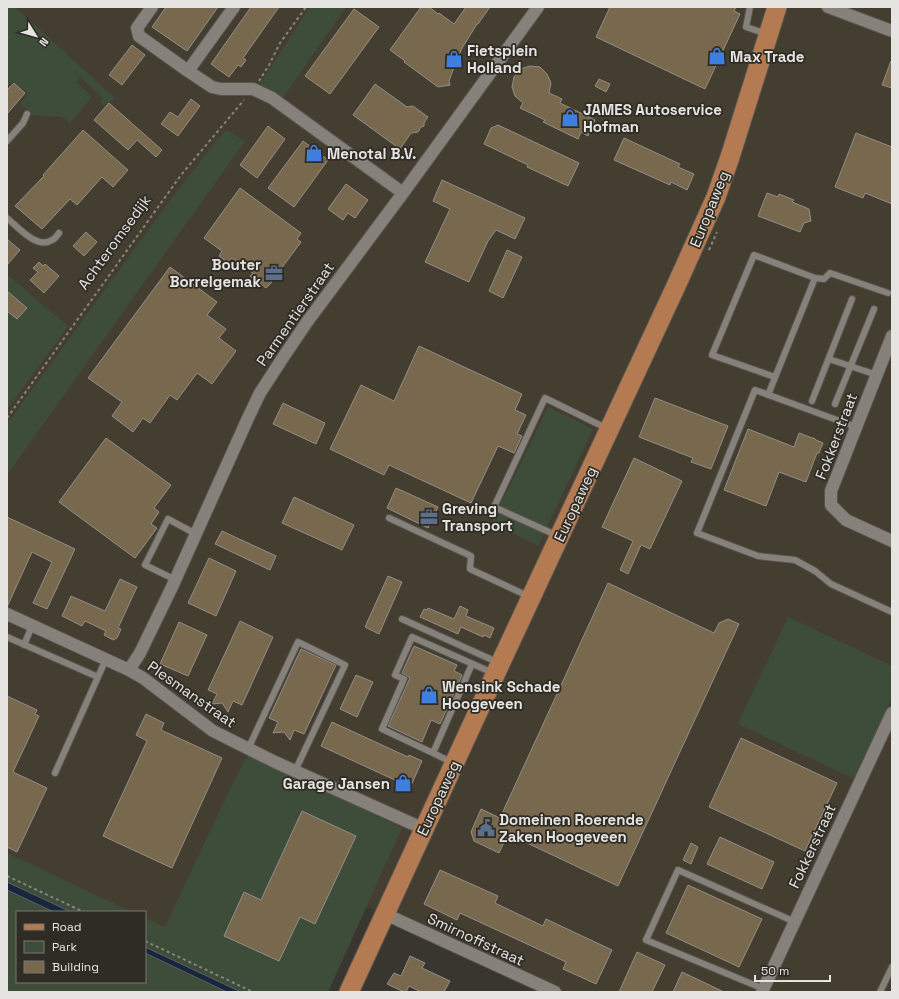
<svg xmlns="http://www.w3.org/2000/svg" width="899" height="999" font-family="'Space Grotesk',sans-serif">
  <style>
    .built { fill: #443e31 }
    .green { fill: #3e4d3a }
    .water { fill: #18273b; stroke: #56606c }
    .building { fill: #78684e; stroke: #928e87 }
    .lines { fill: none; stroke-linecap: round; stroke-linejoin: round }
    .lane-casing { stroke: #575550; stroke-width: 8 }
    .street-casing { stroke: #575550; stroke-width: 14 }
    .primary-casing { stroke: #575550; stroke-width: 21 }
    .path { stroke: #87847f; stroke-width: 2; stroke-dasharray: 3 3; stroke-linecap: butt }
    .lane { stroke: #86827b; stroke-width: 6 }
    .street { stroke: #86827b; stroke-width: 12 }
    .primary { stroke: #b47b52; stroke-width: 19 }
    .labels { text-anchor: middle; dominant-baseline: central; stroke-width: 3.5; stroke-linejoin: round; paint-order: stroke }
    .poi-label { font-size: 15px; font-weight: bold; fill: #e6e4e0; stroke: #2f2c26; text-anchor: start }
    .street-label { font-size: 15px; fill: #e6e4e0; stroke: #2f2c26 }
  </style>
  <rect width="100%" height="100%" fill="#393630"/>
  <path class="built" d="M7 7H892V992H542L210 831 166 932 145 922V912H124L7 856Z"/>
  <path class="green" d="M7 7H15L115 98 104 106 100 102 103 98 80 77 76 82 92 97 70 123 62 117 30 115V112L20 104 28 94 13 81 7 87Z
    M310 7H346L282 99 259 85Z
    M227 130 245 141 7 475V424L168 203 216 141Z
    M7 275 68 326 7 410Z
    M548 407 593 429 538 546 492 522Z
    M788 617 892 666V697L854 779 738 724Z
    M249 755 402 828 328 992H7V853L132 912H17V982H145V918L165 927 210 831 244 761Z"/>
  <path class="water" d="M7 882 71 912H54L7 890Z
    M145 947 241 992H227L145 953Z"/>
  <path class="building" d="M166 7H218L187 51 152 27Z
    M251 7H279L243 58 246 60 241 67 238 65 229 77 211 64Z
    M421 7H429L438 14 439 13 454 24 466 7H490L478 24H477L462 48 453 70 449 81 450 85 438 87 404 62 405 61 390 50Z
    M610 7H736L734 11 740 14 705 89 596 37Z
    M354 9 379 27 330 94 305 76Z
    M132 45 145 55 122 85 109 75Z
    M891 61H892V88L882 85Z
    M530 66 540 67 547 74 551 83 549 93 562 99 560 103 595 120 588 136 581 132 578 139 543 122 545 120 520 108 523 103 515 96 512 87 514 77 520 69Z
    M599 79 610 84 606 92 595 86Z
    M14 83 25 93 7 114V90Z
    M375 84 407 107 413 106 428 117 424 123V126L421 127 418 132 411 133 400 149 353 115Z
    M191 99 200 106 178 136 161 124 170 112 178 117Z
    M109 103 162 150 156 157 137 140 128 150 94 120Z
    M498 125 579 163 568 186 527 167 528 165 484 144 491 128Z
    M268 126 285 139 257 178 240 165Z
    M83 130 128 170 113 187 102 177 77 205 70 199 42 229 15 206 44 176 43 175 68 147Z
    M856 133 892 147V204L865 193 863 198 835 187Z
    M624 138 680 164 678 167 694 174 687 190 671 182 670 185 614 160Z
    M303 141 328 160 294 207 268 188Z
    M442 180 525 218 515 239 496 230 488 241 469 282 425 262 450 209 433 201Z
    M346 184 368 200 355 218 348 213 343 220 328 209Z
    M240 188 301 233 297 239 301 242 272 281V282L266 288 250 276 253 273 232 258 227 262 219 256 222 251 204 238Z
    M767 193 778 197 779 194 794 200 792 202 809 209 811 221 804 223 800 232 758 216Z
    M86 232 97 242 84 256 73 246Z
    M7 239 20 250 7 265Z
    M507 250 522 257 503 298 489 291Z
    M39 262 43 266 45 264 59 276 44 293 30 280 38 272 33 268Z
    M170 267 217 302 207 315 226 329 219 338 236 351 212 384 197 373 177 400 170 395 150 423 143 418 133 432 112 416 122 402 88 378Z
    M7 291 27 308 17 319 7 311Z
    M419 346 522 394 515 410 526 415 517 434 522 436 514 453 498 446 471 503 389 465 384 475 330 449 361 385 394 401Z
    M655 398 728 426 711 469 691 462 693 458 639 437Z
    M283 403 325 423 316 444 273 424Z
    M748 429 794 447 799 433 812 438H814L816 440 823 443 819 453H817L806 482 779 472 766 506 724 490Z
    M106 438 171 485 154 508 159 512 151 524 157 528 135 558 59 502Z
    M634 458 682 481 650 549 641 545 628 574 620 570 633 541 602 527Z
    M396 488 438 507 428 528 387 508Z
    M294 497 354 525 342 550 282 523Z
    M7 517 75 549 47 609 33 603 52 562 32 552 7 607Z
    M222 531 276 556 270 570 215 544Z
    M209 558 236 571 216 616 188 603Z
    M388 576 402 582 379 634 365 627Z
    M120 579 137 587 118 628 121 629 117 638 113 640 104 635 106 631 85 621 82 626 62 616 71 596 105 611Z
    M608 583 714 633 719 623 728 619 739 624 618 886 508 834 499 853 474 841 471 832 481 809 500 818Z
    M460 606 468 610 466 616 494 628 490 638 484 635 483 637 461 627 458 634 420 617 424 609 427 610 428 608 454 619Z
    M240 621 273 637 242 705 233 701 228 712 222 703 212 704 217 694 208 690Z
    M179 622 207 635 188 676 160 664Z
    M414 646 457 665 454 671 462 675 440 724 431 720 422 742 388 726 410 678 402 673Z
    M301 649 336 665 304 734 294 730 290 740 284 732 273 733 278 722 269 718Z
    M356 675 373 682 357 717 340 709Z
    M7 696 37 710 35 714 39 716 13 772 47 788 17 852 7 847Z
    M146 714 164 723 161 730 222 758 172 868 103 836 147 741 136 735Z
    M332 722 408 757 409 755 422 761 409 790 396 783 397 781 321 746Z
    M741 738 837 783 805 851 709 807Z
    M302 811 356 836 315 924 300 917 279 961 224 936 244 892 261 900Z
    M720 837 774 862 762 889 707 864Z
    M691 843 698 847 691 864 683 860Z
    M440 870 498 896 495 903 543 926 546 919 612 950 596 984 563 969 566 962 460 913 457 920 424 904Z
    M688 885 762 919 739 967 666 933Z
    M637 952 665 965 652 992H619Z
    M410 956 425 963 422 968 450 981 444 992H421L409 986 406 992H404L387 984 394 973 401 976Z
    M682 972 724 992H673Z"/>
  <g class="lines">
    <g class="lane-casing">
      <path id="lane" d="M750 7 746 27 767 34
        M7 141 23 123 27 114
        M7 218C18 227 37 250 52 240 55 239 57 236 59 233
        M815 278 824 279 830 273 888 293
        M829 359 877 375
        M768 395 815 278 754 255 712 355 775 377
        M812 401 852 299
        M835 404 874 309
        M856 427 755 390 697 533 758 556 795 560 815 571 831 584 892 612
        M389 518 471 556 470 569 530 597
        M558 536 494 507 545 398 608 429
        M176 580 145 565 168 519 196 534
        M402 619 499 663
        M7 637 98 677
        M24 645 32 626
        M248 749 298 642 345 665 295 771
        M433 753 382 729 404 679 395 675 412 637 493 673
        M453 763 433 753 472 664
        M55 773 106 659
        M764 989 646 940 678 870 795 922
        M880 992 892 967"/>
    </g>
    <g class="street-casing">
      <path id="street" d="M152 7 137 28 139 36 188 71 212 87 221 89H253L272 98 403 193
        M828 7 892 31
        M188 71 234 7
        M892 336 831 491V505L846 520 892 541
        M7 614 129 670 143 678 213 731 275 762 424 829
        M129 670 140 653 172 587 248 418 260 393 284 356 307 322 403 193 538 7
        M385 914 555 992
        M762 992 892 713"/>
    </g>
    <g class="primary-casing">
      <path id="primary" d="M349 992 500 664 676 286 716 197 730 157 777 7"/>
    </g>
    <path class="path" d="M259 81 269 65 280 43 306 7
      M709 250 717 232
      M7 418 181 175 244 100
      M7 876 84 912
      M145 941 253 992"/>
    <use href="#lane" class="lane"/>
    <use href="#street" class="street"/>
    <use href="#primary" class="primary"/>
  </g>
  <defs>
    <g id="shop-bare" transform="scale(1.38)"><path d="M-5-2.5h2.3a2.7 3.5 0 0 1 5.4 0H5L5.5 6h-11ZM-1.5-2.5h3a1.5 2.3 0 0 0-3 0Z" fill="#3f7fe0" stroke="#2f2c26" stroke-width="2.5" paint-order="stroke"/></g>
    <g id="office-bare" transform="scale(1.38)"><path d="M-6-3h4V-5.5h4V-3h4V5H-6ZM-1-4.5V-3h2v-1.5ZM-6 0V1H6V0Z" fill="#5c6f8a" stroke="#2f2c26" stroke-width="2.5" paint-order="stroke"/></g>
    <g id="civic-bare" transform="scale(1.38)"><path d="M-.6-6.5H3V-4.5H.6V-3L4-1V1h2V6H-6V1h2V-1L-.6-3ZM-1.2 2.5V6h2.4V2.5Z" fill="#5c6f8a" stroke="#2f2c26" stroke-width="2.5" paint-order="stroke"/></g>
  </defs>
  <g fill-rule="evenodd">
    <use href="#shop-bare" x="717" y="56"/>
    <use href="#shop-bare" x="454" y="59"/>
    <use href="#shop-bare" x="570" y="118"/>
    <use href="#shop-bare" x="314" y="153"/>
    <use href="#office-bare" x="274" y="273"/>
    <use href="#office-bare" x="429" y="517"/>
    <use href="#shop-bare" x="429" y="695"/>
    <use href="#shop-bare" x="403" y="783"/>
    <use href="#civic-bare" x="486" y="828"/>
  </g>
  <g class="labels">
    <g class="poi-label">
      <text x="467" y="50">Fietsplein<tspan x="467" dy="17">Holland</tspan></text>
      <text x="730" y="56">Max Trade</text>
      <text x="583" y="109">JAMES Autoservice<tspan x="583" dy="17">Hofman</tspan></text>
      <text x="327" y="153">Menotal B.V.</text>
      <text x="261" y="264" text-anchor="end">Bouter<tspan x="261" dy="17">Borrelgemak</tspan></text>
      <text x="442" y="508">Greving<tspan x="442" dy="17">Transport</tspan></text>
      <text x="442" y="686">Wensink Schade<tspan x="442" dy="17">Hoogeveen</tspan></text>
      <text x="390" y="783" text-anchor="end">Garage Jansen</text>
      <text x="499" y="819">Domeinen Roerende<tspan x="499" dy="17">Zaken Hoogeveen</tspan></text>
    </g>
    <g class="street-label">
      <text transform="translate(709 209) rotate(-68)">Europaweg</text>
      <text transform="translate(114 242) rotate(-54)">Achteromsedijk</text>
      <text transform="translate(295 314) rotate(-55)">Parmentierstraat</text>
      <text transform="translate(836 436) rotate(-69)">Fokkerstraat</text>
      <text transform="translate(575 504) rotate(-65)">Europaweg</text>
      <text transform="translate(192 694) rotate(35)">Plesmanstraat</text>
      <text transform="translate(438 798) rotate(-65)">Europaweg</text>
      <text transform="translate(812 846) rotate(-65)">Fokkerstraat</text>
      <text transform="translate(476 939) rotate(25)">Smirnoffstraat</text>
    </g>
  </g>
  <rect width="899" height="999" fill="none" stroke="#e6e4e0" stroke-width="16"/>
  <rect x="16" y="911" width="130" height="72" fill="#2f2c26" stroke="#787670"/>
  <rect x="24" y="924" width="20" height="6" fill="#b47b52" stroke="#787670"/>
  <text x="52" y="931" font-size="12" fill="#e6e4e0">Road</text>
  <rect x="24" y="941" width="20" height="12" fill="#3e4d3a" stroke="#787670"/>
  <text x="52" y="951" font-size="12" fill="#e6e4e0">Park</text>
  <rect x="24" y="961" width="20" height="12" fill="#78684e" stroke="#787670"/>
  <text x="52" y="971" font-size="12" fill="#e6e4e0">Building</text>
  <g transform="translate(36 36) rotate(127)" stroke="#2f2c26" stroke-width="3" paint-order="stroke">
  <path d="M0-3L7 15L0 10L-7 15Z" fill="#e6e4e0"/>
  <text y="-6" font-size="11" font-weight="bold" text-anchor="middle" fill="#e6e4e0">N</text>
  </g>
  <path d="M755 975v6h75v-6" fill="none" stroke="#e6e4e0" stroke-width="2"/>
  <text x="761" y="975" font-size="12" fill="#e6e4e0" stroke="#2f2c26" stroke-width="3" paint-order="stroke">50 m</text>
</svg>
